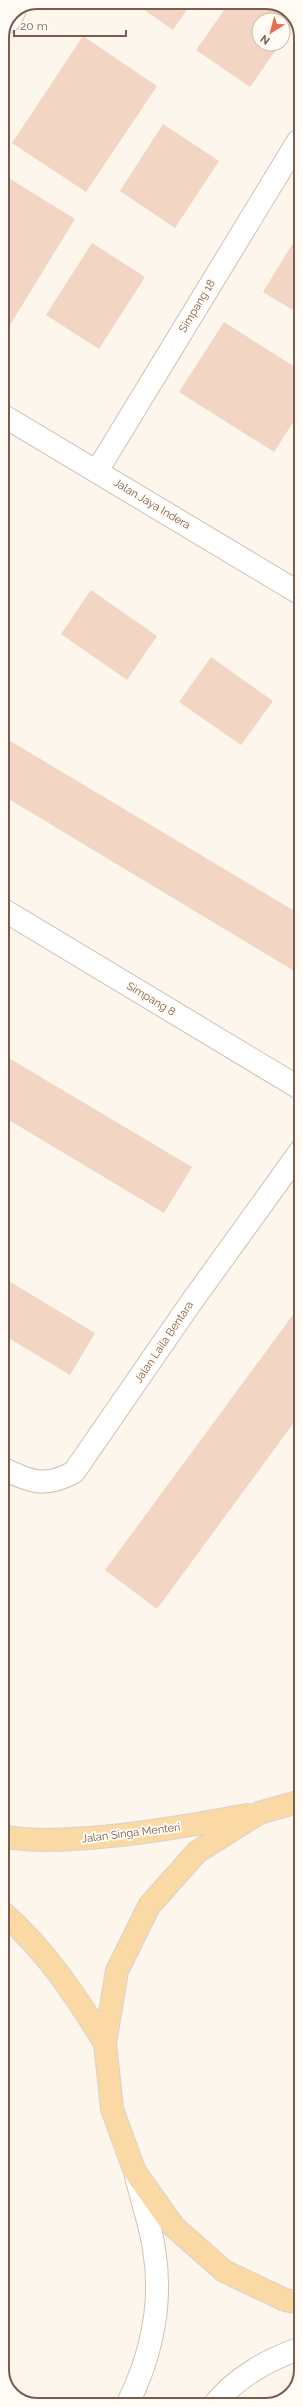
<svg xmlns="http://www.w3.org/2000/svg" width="303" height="2407" font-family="Raleway,sans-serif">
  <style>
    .building { fill: #f3d5c3 }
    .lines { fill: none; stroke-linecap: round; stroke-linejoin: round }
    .street-casing { stroke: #d1beb0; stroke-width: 24 }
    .secondary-casing { stroke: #d6c0b0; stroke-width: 24 }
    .primary-casing { stroke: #dad1cd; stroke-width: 24 }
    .street { stroke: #fff; stroke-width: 22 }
    .secondary { stroke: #fff; stroke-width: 22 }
    .primary { stroke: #fbd9a5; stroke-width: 22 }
    .labels { text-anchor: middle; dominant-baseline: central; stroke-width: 4; stroke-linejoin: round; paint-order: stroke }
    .street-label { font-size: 11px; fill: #7a5c4d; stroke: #fffaf3 }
    .rim { fill: none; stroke: #7a5c4d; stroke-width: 2 }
  </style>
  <rect width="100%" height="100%" fill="#fdf6ec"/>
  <path class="building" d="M133 2H192L173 30Z
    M230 2H270L291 13 295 22 283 40V20H259V44H280L250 87 196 50Z
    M83 36 157 86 86 192 12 143Z
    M163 124 219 161 175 228 120 191Z
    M2 174 75 219 10 325 2 320Z
    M301 230V315L263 292Z
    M92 243 145 277 99 349 46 315Z
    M224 322 301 371V410L274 452 179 392Z
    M2 545 10 552 2 563Z
    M91 590 157 636 127 680 61 634Z
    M211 657 273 701 241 745 179 702Z
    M2 736 301 915V975L2 795Z
    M2 1054 192 1167 164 1213 2 1116Z
    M2 1277 95 1333 70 1375 2 1334Z
    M301 1304V1413L157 1609 105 1570Z"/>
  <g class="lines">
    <g class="street-casing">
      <path id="street" d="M9 21 14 12
        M2 415 301 594
        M97 471 298 141
        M2 909 301 1089
        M2 1468C30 1482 46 1488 74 1472L190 1304 301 1150"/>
    </g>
    <g class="secondary-casing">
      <path id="secondary" d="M127 2405C151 2357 163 2303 154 2249 150 2223 141 2198 135 2172
        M214 2405C235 2378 269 2359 301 2348"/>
    </g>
    <g class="primary-casing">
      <path id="primary" d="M301 1801 259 1813 197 1852 149 1906 117 1971 105 2043 112 2109 135 2172 174 2227 224 2271 285 2300 301 2303
        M2 1836C31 1842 60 1840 90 1838 143 1834 194 1825 247 1815
        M2 1912C45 1949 75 1995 105 2043"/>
    </g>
    <use href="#street" class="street"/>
    <use href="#secondary" class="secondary"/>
    <use href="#primary" class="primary"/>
  </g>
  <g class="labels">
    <g class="street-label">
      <text transform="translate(197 306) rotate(-59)">Simpang 18</text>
      <text transform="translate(152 504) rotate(31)">Jalan Jaya Indera</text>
      <text transform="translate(151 999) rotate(31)">Simpang 8</text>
      <text transform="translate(164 1342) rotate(-56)">Jalan Laila Bentara</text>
      <text transform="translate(131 1833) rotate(-7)">Jalan Singa Menteri</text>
    </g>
  </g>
  <path d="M0 0H303V2407H0ZM37 9H266A28 28 0 0 1 294 37V2370A28 28 0 0 1 266 2398H37A28 28 0 0 1 9 2370V37A28 28 0 0 1 37 9Z" fill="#fffaf3" fill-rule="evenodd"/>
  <path class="rim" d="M37 9H266A28 28 0 0 1 294 37V2370A28 28 0 0 1 266 2398H37A28 28 0 0 1 9 2370V37A28 28 0 0 1 37 9Z"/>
  <g transform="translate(271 32) rotate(217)"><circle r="19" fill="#fffaf3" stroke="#cabbb1"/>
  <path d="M0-3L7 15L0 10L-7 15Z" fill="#e76f51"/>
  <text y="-6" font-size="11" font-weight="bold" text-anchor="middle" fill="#7a5c4d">N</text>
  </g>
  <path d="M14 30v6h112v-6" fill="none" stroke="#7a5c4d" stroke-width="2"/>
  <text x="20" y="30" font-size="12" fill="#7a5c4d" stroke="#fffaf3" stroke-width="3" paint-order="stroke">20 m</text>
</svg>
